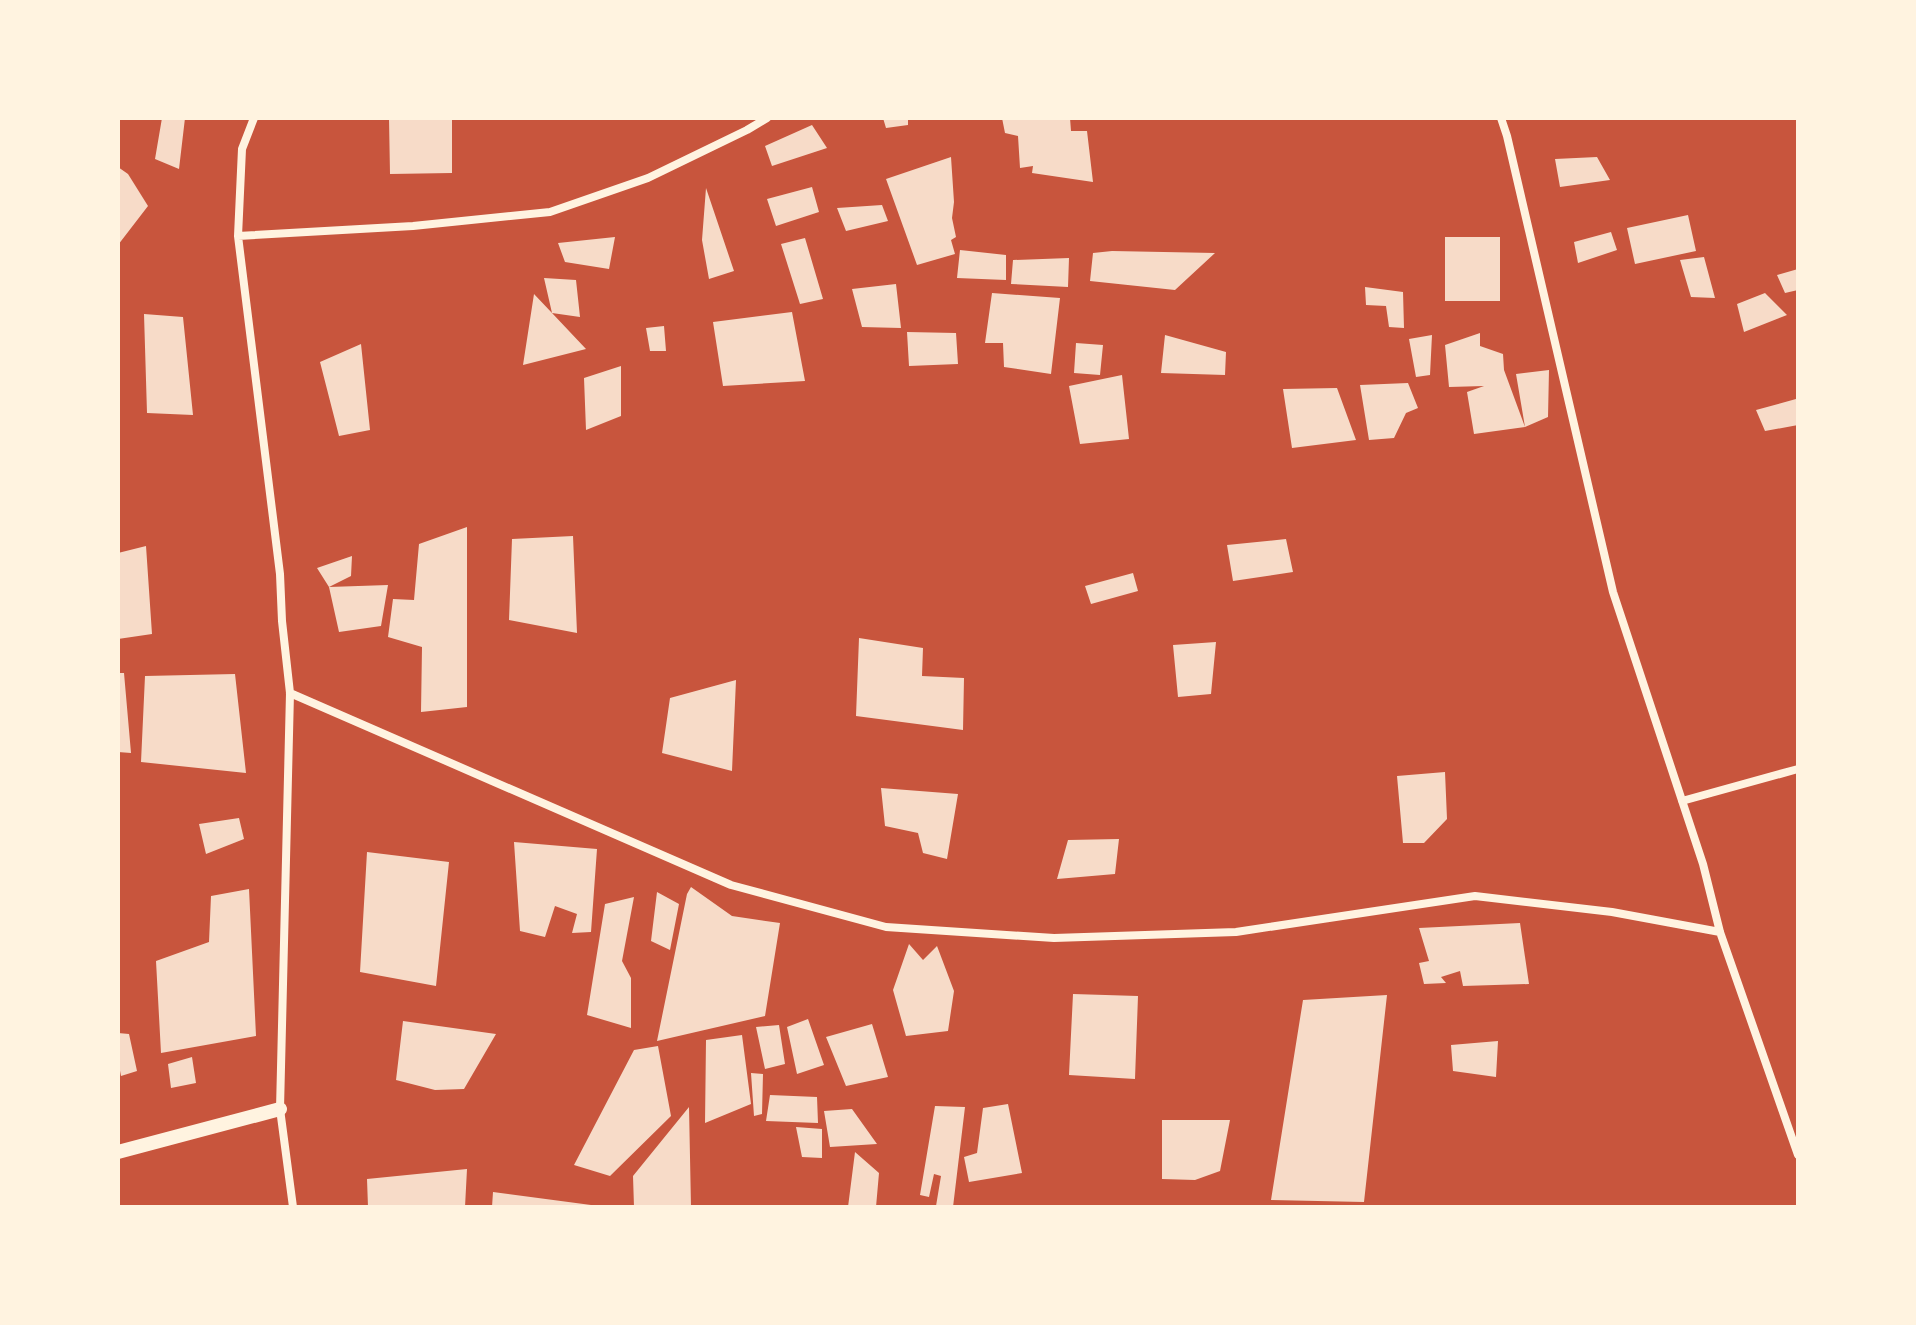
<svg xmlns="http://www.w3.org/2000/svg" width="1916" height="1325" font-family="Karla,sans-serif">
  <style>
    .building { fill: #f7dbc8 }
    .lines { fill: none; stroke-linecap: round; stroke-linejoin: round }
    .minor { stroke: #fff3e0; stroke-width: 8 }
    .tertiary { stroke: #fff3e0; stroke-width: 14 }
  </style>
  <rect width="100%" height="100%" fill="#c8553d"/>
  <path class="building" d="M162 118H185L179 169 155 159Z
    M389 118H452V173L390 174Z
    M883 118H908V125L886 128Z
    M1002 118H1070L1071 131H1087L1093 182 1032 173 1033 166 1020 168 1018 136 1005 133Z
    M812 125 827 148 772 166 765 146Z
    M951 157 954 202 952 218 956 237 951 240 955 254 917 265 886 179Z
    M1597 157 1610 180 1560 187 1555 159Z
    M118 167 128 174 148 206 118 245Z
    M812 187 819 212 776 226 767 199Z
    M706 188 734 271 709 279 702 240Z
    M882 205 888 221 846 231 837 208Z
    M1688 215 1696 251 1635 264 1627 228Z
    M1611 232 1617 250 1578 263 1574 242Z
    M615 237 609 269 565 262 558 243Z
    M1445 237H1500V301H1445Z
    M805 238 823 299 800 304 781 244Z
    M960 250 1006 255V280L957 278Z
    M1112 251 1215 253 1175 290 1090 281 1093 253Z
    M1704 257 1715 298 1691 297 1680 260Z
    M1069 258 1068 287 1011 284 1013 260Z
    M1798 269V290L1785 293 1777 275Z
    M544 278 576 280 580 317 552 313Z
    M896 284 901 328 862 327 852 289Z
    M1365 287 1403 292 1404 328 1389 327 1386 306 1366 305Z
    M992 293 1060 298 1051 374 1004 367 1003 343H985Z
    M1765 293 1787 315 1744 332 1737 304Z
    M534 294 552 313 586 349 523 365Z
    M792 312 805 381 723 386 713 322Z
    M144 314 183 317 193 415 147 413Z
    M664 326 666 351H650L646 328Z
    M907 332 956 333 958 364 909 366Z
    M1480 333V346L1503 354 1504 370 1525 427 1474 434 1467 392 1484 386 1449 387 1445 345Z
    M1165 335 1226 352 1225 375 1161 373Z
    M1432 335 1430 375 1416 377 1409 339Z
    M1076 343 1103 345 1100 375 1074 373Z
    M361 344 370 430 339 436 320 362Z
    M621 366V416L586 430 584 378Z
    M1549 370 1548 417 1525 427 1516 374Z
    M1122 375 1129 439 1080 444 1069 386Z
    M1408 383 1418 408 1406 413 1394 438 1369 440 1360 385Z
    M1337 388 1356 440 1292 448 1283 389Z
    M1796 399 1798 404V425L1765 431 1756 410Z
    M467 527V707L421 712 422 647 388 637 393 599 414 600 419 544Z
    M573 536 577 633 509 620 512 539Z
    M1286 539 1293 572 1233 581 1227 545Z
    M146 546 152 634 118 639V553Z
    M352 556 351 576 329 587 317 568Z
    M1133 573 1138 591 1091 604 1085 586Z
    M388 585 381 626 339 632 329 587Z
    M859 638 923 648 922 676 964 678 963 730 856 716Z
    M1216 642 1211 694 1178 697 1173 645Z
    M118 673H124L131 753 118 752Z
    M235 674 246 773 141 762 145 676Z
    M736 680 732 771 662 753 670 698Z
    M1445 772 1447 819 1424 843H1403L1397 776Z
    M881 788 958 794 947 859 923 853 918 833 885 826Z
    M239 818 244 839 206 854 199 824Z
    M1119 839 1115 874 1057 879 1068 840Z
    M514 842 597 849 591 932 572 933 577 914 555 906 545 937 520 931Z
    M367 852 449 862 436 986 360 972Z
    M691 887 732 916 780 923 765 1016 657 1041 687 894Z
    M249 889 256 1036 161 1053 156 961 209 942 211 896Z
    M657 892 679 904 670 950 651 941Z
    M634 897 622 961 631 978V1028L587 1015 605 904Z
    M1520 923 1529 984 1463 986 1460 971 1441 977 1446 983 1424 984 1419 963 1429 961 1419 928Z
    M909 944 923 960 937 946 954 991 948 1031 906 1036 893 990Z
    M1073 994 1138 996 1135 1079 1069 1075Z
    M1387 995 1364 1202 1271 1200 1303 1000Z
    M808 1019 824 1065 797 1074 787 1027Z
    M403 1021 496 1034 464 1089 435 1090 396 1080Z
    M872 1024 888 1077 846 1086 826 1037Z
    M779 1025 785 1064 765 1069 756 1027Z
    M118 1033 129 1034 137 1071 121 1076 118 1060Z
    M742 1035 751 1104 705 1123 706 1040Z
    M1498 1041 1496 1077 1453 1071 1451 1045Z
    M658 1046 671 1116 610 1176 574 1165 634 1050Z
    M192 1057 196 1083 171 1088 168 1064Z
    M751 1073 763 1074 762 1114 754 1116Z
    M770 1095 817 1097 818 1123 766 1121Z
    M1008 1104 1022 1173 969 1182 964 1157 977 1153 983 1108Z
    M935 1106 965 1107 953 1207 936 1206 941 1176 934 1174 929 1197 920 1195Z
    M689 1107 691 1207H634L633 1176Z
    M852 1109 877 1144 830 1147 824 1111Z
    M1162 1120H1230L1220 1171 1195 1180 1162 1179Z
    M796 1127 822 1129V1158L802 1157Z
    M855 1152 879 1173 876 1207H848Z
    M467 1169 465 1207H368L367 1179Z
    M493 1192 591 1205V1207H492Z"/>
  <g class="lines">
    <path class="minor" d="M254 118 242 149 238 236 280 574 282 621 290 693 280 1109 293 1207
      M1501 118 1507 136 1613 592 1703 864 1720 932 1798 1155
      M238 236 413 226 550 212 648 178 747 130 767 118
      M290 693 731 885 886 927 1054 938 1236 932 1475 896 1612 912 1720 932
      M1682 801 1798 769"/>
    <path class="tertiary" d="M118 1152 280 1109"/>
  </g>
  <rect width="1916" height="1325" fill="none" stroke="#fff3e0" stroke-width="240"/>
</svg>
